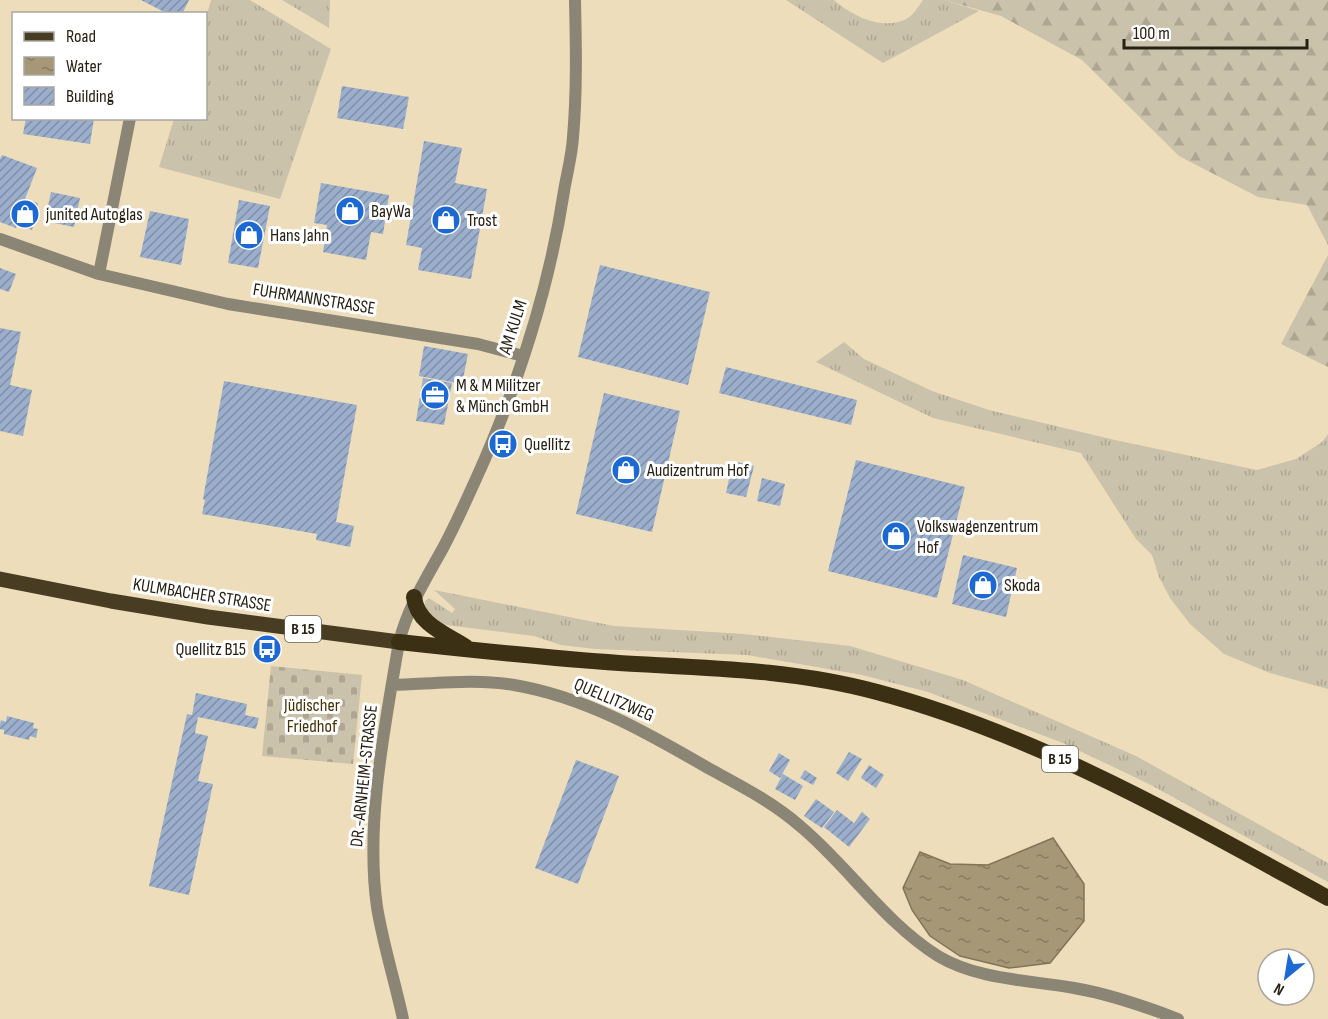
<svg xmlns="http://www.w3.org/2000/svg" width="1328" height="1019" font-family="'Sofia Sans Condensed',sans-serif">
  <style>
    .grass { fill: url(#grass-tufts) }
    .forest { fill: url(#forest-firs) }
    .cemetery { fill: url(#cemetery-stones) }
    .water { fill: url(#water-ripples); stroke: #807459; stroke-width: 1.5 }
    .building { fill: url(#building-hatch) }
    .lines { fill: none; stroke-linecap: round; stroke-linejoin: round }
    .minor { stroke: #8b8576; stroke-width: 12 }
    .primary { stroke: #483d23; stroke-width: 15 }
    .trunk { stroke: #3c3014; stroke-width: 16 }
    .labels { text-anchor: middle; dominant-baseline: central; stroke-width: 6; stroke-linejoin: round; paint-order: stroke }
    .shield { fill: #fff; stroke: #68645a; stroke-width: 1.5 }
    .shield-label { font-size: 16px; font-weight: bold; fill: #272114 }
    .poi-label { font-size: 18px; fill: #272114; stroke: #fff; text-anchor: start }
    .street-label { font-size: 18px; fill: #272114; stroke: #fff }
    .park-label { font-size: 18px; fill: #423105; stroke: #fff }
  </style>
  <defs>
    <pattern id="grass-tufts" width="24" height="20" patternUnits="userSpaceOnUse" patternTransform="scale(1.5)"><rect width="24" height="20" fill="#cbc2ab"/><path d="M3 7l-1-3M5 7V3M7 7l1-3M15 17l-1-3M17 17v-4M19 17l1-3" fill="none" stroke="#aea692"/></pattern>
    <pattern id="forest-firs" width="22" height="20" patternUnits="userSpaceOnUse" patternTransform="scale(1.5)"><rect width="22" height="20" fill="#cbc2ab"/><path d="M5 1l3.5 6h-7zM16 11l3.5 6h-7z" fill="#aea692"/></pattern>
    <pattern id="cemetery-stones" width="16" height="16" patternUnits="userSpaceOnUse" patternTransform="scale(1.5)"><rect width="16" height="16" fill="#cbc2ab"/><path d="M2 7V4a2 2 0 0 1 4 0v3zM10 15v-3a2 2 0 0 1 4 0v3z" fill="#aea692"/></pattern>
    <pattern id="water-ripples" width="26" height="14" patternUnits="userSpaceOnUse" patternTransform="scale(1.5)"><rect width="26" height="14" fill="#a69777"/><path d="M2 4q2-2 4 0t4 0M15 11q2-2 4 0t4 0" fill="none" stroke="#877b60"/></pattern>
    <pattern id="building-hatch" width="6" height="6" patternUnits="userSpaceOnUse" patternTransform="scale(1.5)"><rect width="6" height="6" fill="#9bafcd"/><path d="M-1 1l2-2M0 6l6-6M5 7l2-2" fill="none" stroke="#7e8ea5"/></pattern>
  </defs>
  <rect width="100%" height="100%" fill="#edddba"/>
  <path class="grass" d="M211 0H250L331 49 280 199 159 167 174 119 206 118V18Z
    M282 0H330L329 28Z
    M786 0H834C852 16 884 32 908 18 914 14 918 7 923 0H944L979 11 883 63Z
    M844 342 864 359 932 391 989 410 1115 440 1257 470 1296 459 1322 442 1328 434V689L1270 673 1224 654 1190 624 1170 598 1159 577 1152 555 1136 539 1081 453 933 418 816 362Z
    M434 590 614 626 744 634 850 646 963 680 1136 756 1328 863V882L1149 784 1063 743 928 692 862 675 747 655 595 649 561 645 534 636 438 624 425 610V601L429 598 452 613 455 609Z"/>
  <path class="forest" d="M944 0H1328V245L1307 205 1258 197 1179 156 1082 60 1001 16Z
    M1328 255V367L1281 344Z"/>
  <path class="cemetery" d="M271 666 362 675 353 764 262 756Z"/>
  <path class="water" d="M1053 838 1084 884V921L1050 963 1009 968 960 956 930 936 912 910 903 888 920 852 950 864 988 865Z"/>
  <path class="building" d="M141 0H189L182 14H168Z
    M342 86 409 97 403 129 337 118Z
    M26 118H94L90 144 23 134Z
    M424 141 462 148 455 183 487 189 471 279 418 270 422 248 406 245Z
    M2 155 37 168 25 199 38 203 32 230 17 224 16 228 0 222V159Z
    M321 183 389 195 383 234 371 232 366 260 323 252 327 225 314 223Z
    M51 192 80 198 74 227 45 221Z
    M239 200 270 206 258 268 228 263Z
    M150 211 189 219 181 265 140 257Z
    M600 265 710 292 688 385 578 357Z
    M0 268 16 274 9 292 0 289Z
    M0 328 21 332 10 385 32 390 23 436 0 431Z
    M424 346 468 354 462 384 419 376Z
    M726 367 857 400 851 425 719 393Z
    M423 378 452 383 444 425 416 421Z
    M224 381 357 405 336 522 354 526 350 547 316 540 317 534 202 514 205 500 203 499Z
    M604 393 680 411 652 532 576 514Z
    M856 460 965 487 937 598 828 571Z
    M733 461 754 466 746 497 726 493Z
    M762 478 785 484 780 506 757 501Z
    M963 555 1017 568 1006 617 952 604Z
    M196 693 247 704 245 715 259 718 256 729 198 717 195 733 208 736 198 781 213 784 189 895 149 886 187 714 192 715Z
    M7 716 34 723 33 728 38 729 36 738 30 736 29 740 4 734V730L0 729V724L1 720 6 722Z
    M849 752 862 759 848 781 836 773Z
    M779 753 790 760 780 778 769 771Z
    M576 760 619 776 578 884 535 868Z
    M869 765 884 775 876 788 861 778Z
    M805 770 817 778 813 785 800 778Z
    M783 774 803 786 795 800 775 789Z
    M816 799 834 812 822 828 804 816Z
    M837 810 854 823 862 812 870 819 849 847 824 827Z"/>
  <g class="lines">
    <path class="minor" d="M0 239 99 274 228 304 478 344 523 356
      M99 274 130 118
      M392 685C430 684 476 678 514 685 585 697 646 732 708 768 739 785 773 802 800 826 848 866 884 922 938 956 978 980 1029 980 1074 988 1110 994 1144 1006 1178 1019
      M403 1019C395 982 383 944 377 907 365 823 385 726 399 642 408 607 426 579 443 548 458 520 471 490 484 461 521 375 550 283 564 191 567 173 572 155 573 137 577 91 576 45 575 0"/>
    <path class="primary" d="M0 579 111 601 208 617 399 642"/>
    <path class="trunk" d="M414 597C417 624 446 634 466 647
      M399 642C472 650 545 658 619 663 705 668 793 669 877 692 1038 735 1183 819 1328 898"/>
  </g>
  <defs>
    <g id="shop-disc" transform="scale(1.5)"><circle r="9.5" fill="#1c69d3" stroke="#fff"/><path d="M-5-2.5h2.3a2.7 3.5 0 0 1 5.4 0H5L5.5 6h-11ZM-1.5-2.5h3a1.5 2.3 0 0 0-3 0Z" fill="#fff"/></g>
    <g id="office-disc" transform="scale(1.5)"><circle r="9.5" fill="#1c69d3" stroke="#fff"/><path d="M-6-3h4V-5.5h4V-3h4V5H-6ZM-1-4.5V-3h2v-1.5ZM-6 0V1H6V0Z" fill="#fff"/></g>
    <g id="bus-disc" transform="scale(1.5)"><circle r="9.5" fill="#1c69d3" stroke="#fff"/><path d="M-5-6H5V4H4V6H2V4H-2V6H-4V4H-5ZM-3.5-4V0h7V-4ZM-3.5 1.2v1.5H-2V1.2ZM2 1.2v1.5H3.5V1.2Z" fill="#fff"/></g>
  </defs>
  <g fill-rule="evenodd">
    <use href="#shop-disc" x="350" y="211"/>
    <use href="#shop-disc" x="25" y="214"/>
    <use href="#shop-disc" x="446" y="220"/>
    <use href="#shop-disc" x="249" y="235"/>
    <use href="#office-disc" x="435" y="395"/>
    <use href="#bus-disc" x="503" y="444"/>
    <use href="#shop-disc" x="626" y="470"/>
    <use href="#shop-disc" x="896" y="536"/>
    <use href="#shop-disc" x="983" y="585"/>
    <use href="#bus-disc" x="267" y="649"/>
  </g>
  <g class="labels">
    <g class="shield">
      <rect x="285" y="616" width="36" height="26" rx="4.5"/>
      <rect x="1042" y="746" width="36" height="26" rx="4.5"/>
    </g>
    <g class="shield-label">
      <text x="303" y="629">B 15</text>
      <text x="1060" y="759">B 15</text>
    </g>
    <g class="poi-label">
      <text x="371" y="211">BayWa</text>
      <text x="46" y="214">junited Autoglas</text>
      <text x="467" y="220">Trost</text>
      <text x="270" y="235">Hans Jahn</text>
      <text x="456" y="385">M &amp; M Militzer<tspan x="456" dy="21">&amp; Münch GmbH</tspan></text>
      <text x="524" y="444">Quellitz</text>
      <text x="647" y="470">Audizentrum Hof</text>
      <text x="917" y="526">Volkswagenzentrum<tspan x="917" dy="21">Hof</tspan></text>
      <text x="1004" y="585">Skoda</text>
      <text x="246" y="649" text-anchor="end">Quellitz B15</text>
    </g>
    <g class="street-label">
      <text transform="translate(314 299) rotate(9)">FUHRMANNSTRASSE</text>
      <text transform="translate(513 327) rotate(-72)">AM KULM</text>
      <text transform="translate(202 595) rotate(9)">KULMBACHER STRASSE</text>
      <text transform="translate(614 700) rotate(23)">QUELLITZWEG</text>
      <text transform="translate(364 776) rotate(-84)">DR.-ARNHEIM-STRASSE</text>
    </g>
    <g class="park-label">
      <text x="312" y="705">Jüdischer<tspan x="312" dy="21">Friedhof</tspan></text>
    </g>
  </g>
  <rect x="12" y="12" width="195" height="108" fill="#ffffff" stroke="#a9a6a1" stroke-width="1.5"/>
  <rect x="24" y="32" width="30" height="9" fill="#483d23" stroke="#a9a6a1" stroke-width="1.5"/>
  <text x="66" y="42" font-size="18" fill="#272114">Road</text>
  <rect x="24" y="57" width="30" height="18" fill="url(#water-ripples)" stroke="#a9a6a1" stroke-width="1.5"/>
  <text x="66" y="72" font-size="18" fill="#272114">Water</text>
  <rect x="24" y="87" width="30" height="18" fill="url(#building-hatch)" stroke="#a9a6a1" stroke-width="1.5"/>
  <text x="66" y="102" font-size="18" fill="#272114">Building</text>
  <g transform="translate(1286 977) rotate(210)"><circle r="28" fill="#ffffff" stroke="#a9a6a1" stroke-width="1.5"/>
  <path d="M0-4.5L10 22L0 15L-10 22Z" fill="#1c69d3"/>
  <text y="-9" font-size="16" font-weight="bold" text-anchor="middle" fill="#272114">N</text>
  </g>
  <path d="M1124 39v9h183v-9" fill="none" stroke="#272114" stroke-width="3"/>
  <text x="1133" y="39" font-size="18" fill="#272114" stroke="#ffffff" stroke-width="4.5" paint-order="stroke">100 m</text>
</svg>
